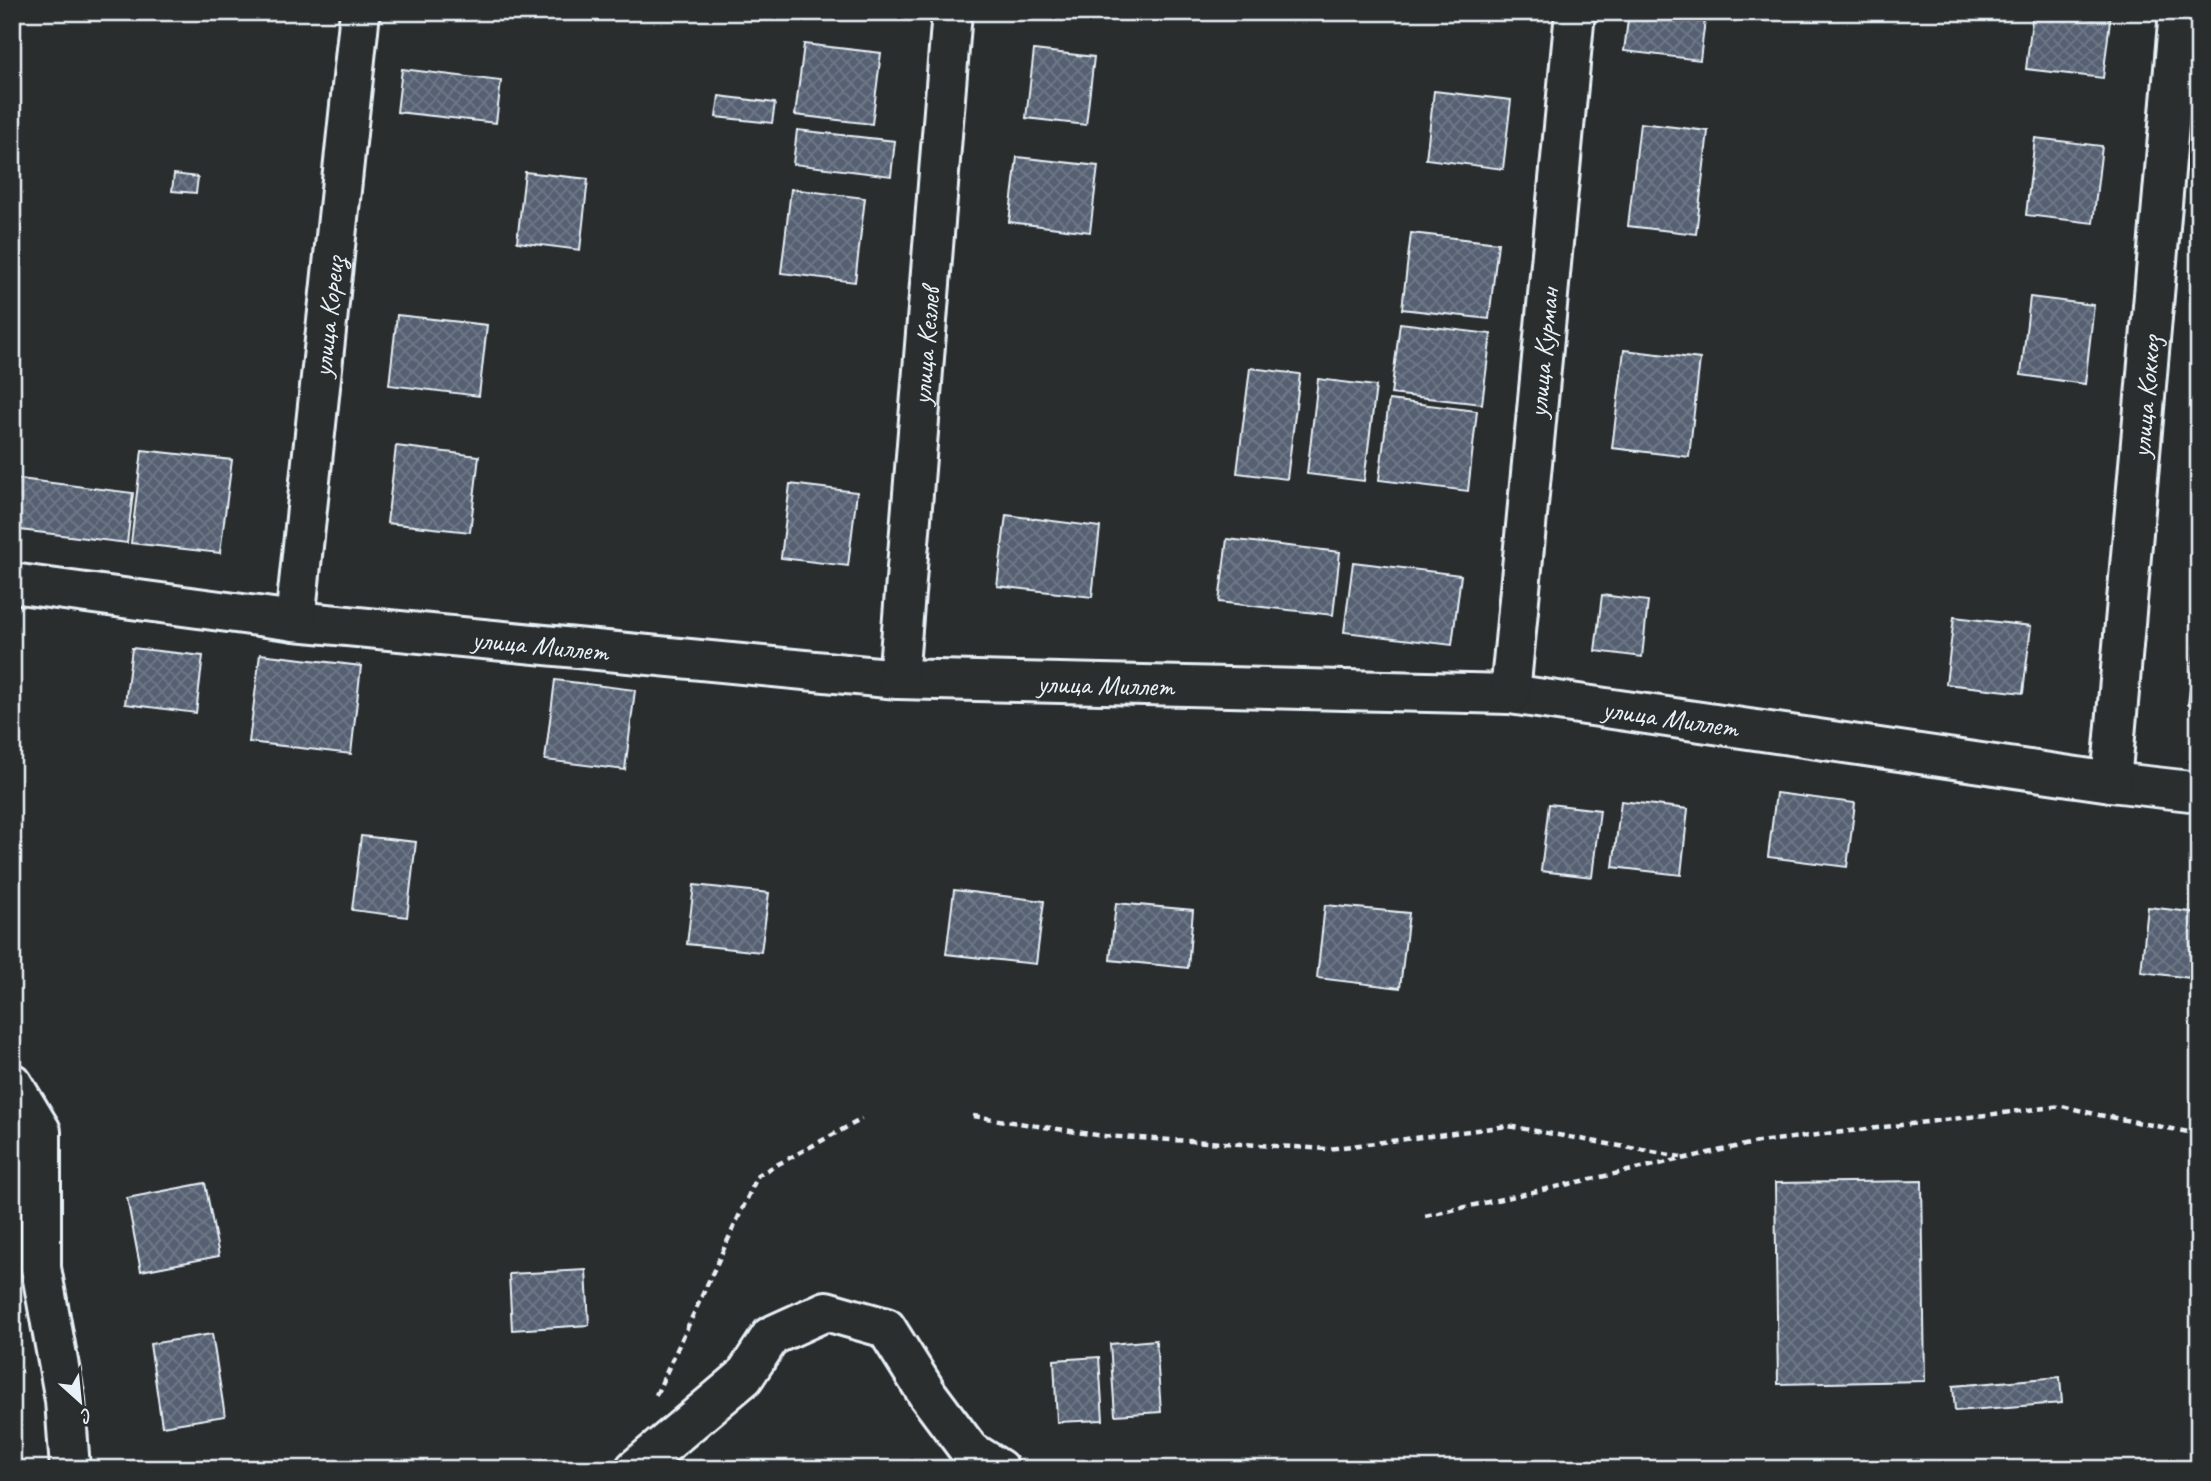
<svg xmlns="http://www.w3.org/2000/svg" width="2211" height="1481" font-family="Caveat,sans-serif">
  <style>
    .building { fill: url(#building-cross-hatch); stroke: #e8f1f8; stroke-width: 2 }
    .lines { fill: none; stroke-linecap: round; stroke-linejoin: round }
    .minor-casing { stroke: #e8f1f8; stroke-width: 44 }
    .path { stroke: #e8f1f8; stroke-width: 4.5; stroke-dasharray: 7 5; stroke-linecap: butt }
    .minor { stroke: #2a2d2e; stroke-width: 38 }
    .labels { text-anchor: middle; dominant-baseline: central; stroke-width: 6; stroke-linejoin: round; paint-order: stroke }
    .street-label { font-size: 28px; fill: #e8f1f8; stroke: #2a2d2e }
  </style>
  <defs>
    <pattern id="building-cross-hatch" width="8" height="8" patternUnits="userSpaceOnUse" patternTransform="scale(1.75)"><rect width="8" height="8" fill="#566172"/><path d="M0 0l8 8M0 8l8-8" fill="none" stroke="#6e7887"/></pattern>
  </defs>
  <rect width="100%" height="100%" fill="#2a2d2e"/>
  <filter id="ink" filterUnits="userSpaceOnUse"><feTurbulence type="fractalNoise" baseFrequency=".0143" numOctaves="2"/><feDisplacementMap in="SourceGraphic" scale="14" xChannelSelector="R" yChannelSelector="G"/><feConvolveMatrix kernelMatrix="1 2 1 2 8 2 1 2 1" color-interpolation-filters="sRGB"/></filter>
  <g filter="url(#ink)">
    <path class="building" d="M1629 12H1706L1700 60 1624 51Z
      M2033 12H2111L2103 78 2026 69Z
      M804 44 881 53 872 124 795 115Z
      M1034 50 1094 57 1086 125 1026 118Z
      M402 69 501 81 496 123 397 112Z
      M1434 91 1511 100 1503 169 1426 159Z
      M719 96 775 103 772 123 716 117Z
      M1640 123 1708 131 1696 234 1628 226Z
      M797 130 895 141 891 176 793 164Z
      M2035 138 2102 146 2093 223 2026 215Z
      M1017 157 1098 166 1090 232 1009 222Z
      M525 172 588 179 580 250 517 242Z
      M174 174 198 177 196 193 172 191Z
      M791 189 865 198 855 282 781 273Z
      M1411 233 1498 243 1489 319 1402 309Z
      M2030 297 2094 305 2085 384 2021 375Z
      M397 315 487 325 479 396 389 385Z
      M1400 323 1491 334 1482 404 1391 394Z
      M1624 350 1700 359 1689 457 1612 448Z
      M1250 368 1300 374 1287 479 1237 473Z
      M1318 379 1376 386 1364 481 1307 474Z
      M1389 400 1477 411 1468 491 1379 480Z
      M396 446 479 456 470 532 387 523Z
      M142 450 232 460 220 553 131 543Z
      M12 478 133 493 127 543 12 529Z
      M790 484 857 492 848 566 781 558Z
      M1006 515 1100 527 1092 597 997 586Z
      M1227 539 1340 552 1333 615 1219 602Z
      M1353 562 1461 575 1452 645 1344 632Z
      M1602 595 1648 601 1642 657 1595 651Z
      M1954 617 2031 626 2023 693 1946 684Z
      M2198 628H2199V705L2188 704Z
      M132 648 203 656 196 713 125 704Z
      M260 654 361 666 351 754 249 742Z
      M555 680 635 690 625 770 545 760Z
      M1776 793 1855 803 1847 867 1768 857Z
      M1621 801 1688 809 1681 875 1613 867Z
      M1549 804 1600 810 1592 877 1541 871Z
      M361 836 416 842 407 917 352 910Z
      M694 885 769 893 761 952 687 944Z
      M954 890 1044 901 1036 964 946 954Z
      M1116 903 1193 910 1188 968 1110 960Z
      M1325 905 1409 913 1400 988 1317 978Z
      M2148 907 2199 913V979L2141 972Z
      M1922 1181 1925 1381 1778 1384 1775 1183Z
      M205 1183 219 1256 141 1271 127 1198Z
      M586 1270 589 1325 512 1330 509 1274Z
      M212 1334 225 1416 162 1426 150 1344Z
      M1156 1340 1161 1412 1115 1415 1110 1344Z
      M1099 1357 1103 1420 1057 1422 1054 1360Z
      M2060 1377 2062 1403 1955 1411 1953 1386Z"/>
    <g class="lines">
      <g class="minor-casing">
        <g id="minor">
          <path id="s1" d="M12 583 295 621 898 679 1510 694 2111 782 2199 792"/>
          <path id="s2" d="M295 621 360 12"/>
          <path id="s3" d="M898 679 952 12"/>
          <path id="s4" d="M1510 694 1575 12"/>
          <path id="s5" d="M2111 782 2179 12"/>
          <path d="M12 1083 41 1131V1268L65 1400 70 1469"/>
          <path d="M635 1469 744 1377 771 1336 826 1311 886 1328 928 1395 969 1450 999 1469"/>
        </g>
      </g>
      <path class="path" d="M973 1116 1103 1136 1328 1149 1508 1126 1681 1157
        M1425 1216 1758 1142 2062 1106 2099 1115 2199 1134
        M656 1395 758 1175 862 1119"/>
      <use href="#minor" class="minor"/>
    </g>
  </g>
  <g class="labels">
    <g class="street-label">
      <text stroke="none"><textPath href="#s2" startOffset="306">улица Кореиз</textPath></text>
      <text stroke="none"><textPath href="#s3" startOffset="334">улица Кезлев</textPath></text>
      <text stroke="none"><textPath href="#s4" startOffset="343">улица Курман</textPath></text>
      <text stroke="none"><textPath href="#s5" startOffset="387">улица Коккоз</textPath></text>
      <text stroke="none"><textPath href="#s1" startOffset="532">улица Миллет</textPath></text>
      <text stroke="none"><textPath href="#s1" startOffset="1099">улица Миллет</textPath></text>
      <text stroke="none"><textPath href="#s1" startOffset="1666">улица Миллет</textPath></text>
    </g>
  </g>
  <rect width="2211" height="1481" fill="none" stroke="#2a2d2e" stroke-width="42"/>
  <rect x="21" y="21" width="2169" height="1439" fill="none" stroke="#e8f1f8" stroke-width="2.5" filter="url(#ink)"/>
  <g transform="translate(80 1401) rotate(153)" stroke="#2a2d2e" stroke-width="5" paint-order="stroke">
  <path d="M0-5L12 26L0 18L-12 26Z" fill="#e8f1f8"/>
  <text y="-10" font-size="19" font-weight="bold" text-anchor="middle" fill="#e8f1f8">С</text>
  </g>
</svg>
